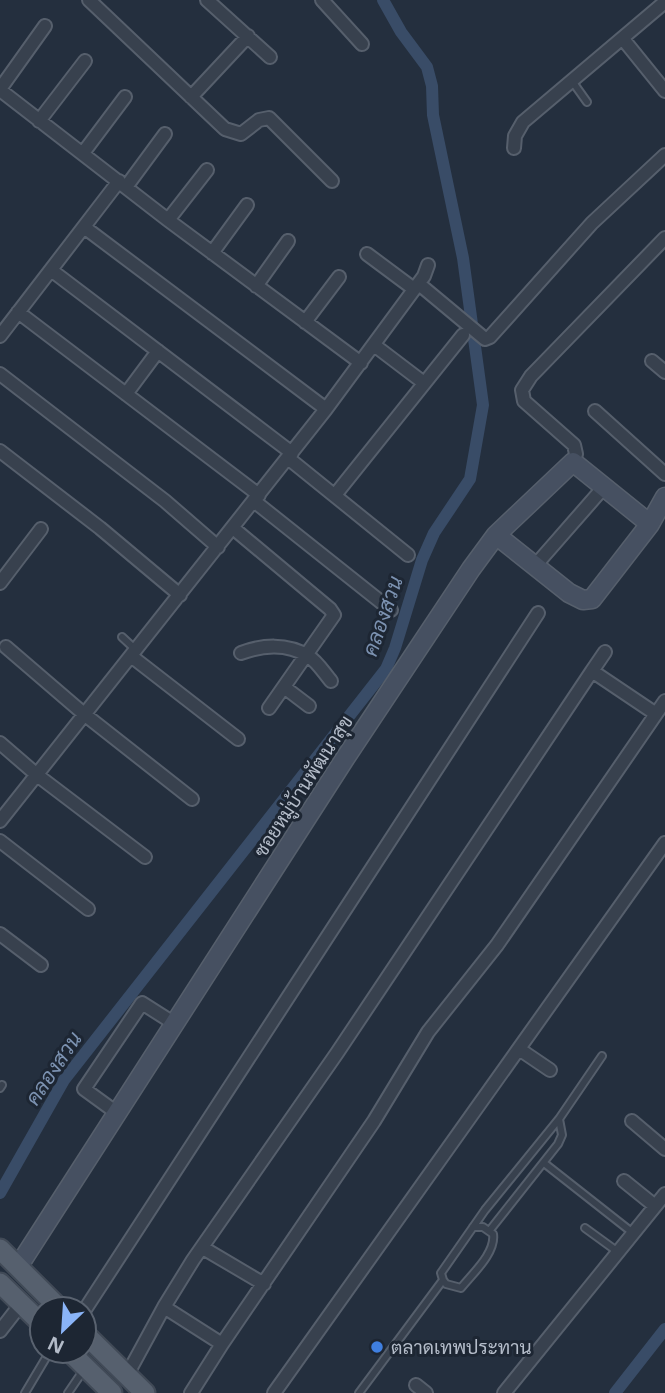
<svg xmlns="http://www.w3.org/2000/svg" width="665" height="1393" font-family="'Open Sans',Sarabun,sans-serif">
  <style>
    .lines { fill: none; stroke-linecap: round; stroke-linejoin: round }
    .canal { stroke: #394c67; stroke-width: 12 }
    .lane-casing { stroke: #565f6c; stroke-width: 10 }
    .street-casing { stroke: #565f6c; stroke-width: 16 }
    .secondary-casing { stroke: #565f6c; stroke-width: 21 }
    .primary-casing { stroke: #414a57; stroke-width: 23 }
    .lane { stroke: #38414e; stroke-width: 6 }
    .street { stroke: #38414e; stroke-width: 12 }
    .secondary { stroke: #465061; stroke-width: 18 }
    .primary { stroke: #56606e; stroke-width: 19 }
    .shop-dot { fill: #3f7fe0; stroke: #1d2633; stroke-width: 2.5 }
    .labels { text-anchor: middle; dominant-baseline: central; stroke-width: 6; stroke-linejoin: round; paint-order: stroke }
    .street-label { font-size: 19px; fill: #b4bcc9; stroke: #1d2633 }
    .poi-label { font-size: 19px; fill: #b4bcc9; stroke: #1d2633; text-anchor: start }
    .water-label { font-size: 21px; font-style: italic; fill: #7c92b1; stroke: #1d2633 }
  </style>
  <rect width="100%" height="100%" fill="#242f3e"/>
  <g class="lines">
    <path class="canal" d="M0 1193 64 1080 386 669 395 648 422 560 434 533 470 479 483 405 463 258 433 115 432 86 427 67 401 32 383 0
      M615 1393 665 1329"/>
    <g class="lane-casing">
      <path id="lane" d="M572 81 587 102
        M122 637 136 650
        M0 1088 2 1085
        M544 1163 633 1233
        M585 1228 618 1252
        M490 1230 558 1144 562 1135 559 1119
        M443 1280 446 1284 461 1288C472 1274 496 1253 493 1234L483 1227H473
        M25 1393 50 1351
        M68 1393 85 1368
        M359 1393 443 1280 441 1273 485 1210 559 1119 602 1056"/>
    </g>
    <g class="street-casing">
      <path id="street" d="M89 0 225 129 241 134 259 120 269 118 332 181
        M207 0 270 57
        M322 0 362 44
        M623 39 665 91
        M0 89 45 26
        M0 90 168 220 361 363
        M191 97 248 36
        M39 121 85 61
        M514 148 515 136 523 122 665 2
        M83 153 125 97
        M126 187 165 134
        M168 220 207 170
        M84 227 326 409
        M212 253 247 205
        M367 254 414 289
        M51 270 292 453
        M419 284 485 339 490 337 592 223 665 155
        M256 286 288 241
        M18 312 259 495
        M305 322 339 277
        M0 336 119 181
        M374 345 424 383
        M652 361 665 372
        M0 374 165 501 218 547
        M126 394 158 351
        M595 411 665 474
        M0 451 100 528 180 595
        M288 458 408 555
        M573 462 576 454 574 445 524 401 522 390 531 376 665 238
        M335 495 463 335
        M254 501 391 610
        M233 528 330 609 334 615 269 708
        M534 567 604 487
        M0 583 41 529
        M6 647 84 714 192 799
        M241 653C262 645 287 643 308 656 317 661 324 673 331 681
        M131 656 238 739
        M592 671 605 652
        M284 687 309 706
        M0 743 37 775 145 857
        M0 821 326 409 424 276 428 265
        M0 841 88 909
        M0 934 41 965
        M519 1049 550 1070
        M117 1113 84 1089 142 1003 175 1024
        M632 1121 665 1149
        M624 1181 655 1206
        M203 1248 264 1284
        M164 1307 222 1344
        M84 1311 538 613
        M0 1331 21 1304
        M127 1375 164 1307 193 1260 337 1053 592 671 656 714
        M416 1385 426 1393
        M191 1393 222 1344 374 1121 428 1032 497 945 665 701
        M274 1393 665 843
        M504 1393 665 1194"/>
    </g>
    <g class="secondary-casing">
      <path id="secondary" d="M496 535 569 593 583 600 592 599 650 524 665 497
        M18 1267 344 760 471 569 496 535 573 462 650 524"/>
    </g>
    <g class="primary-casing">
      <path id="primary" d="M0 1249 60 1309
        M0 1283 42 1324
        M84 1333 145 1393
        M69 1351 112 1393"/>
    </g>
    <use href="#lane" class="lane"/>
    <use href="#street" class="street"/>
    <use href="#secondary" class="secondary"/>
    <use href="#primary" class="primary"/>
  </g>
  <circle class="shop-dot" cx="377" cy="1347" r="7"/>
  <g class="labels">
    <g class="street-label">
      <text transform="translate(303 786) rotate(-57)">ซอยหมู่บ้านพัฒนาสุข</text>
    </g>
    <g class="poi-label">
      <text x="391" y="1347">ตลาดเทพประทาน</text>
    </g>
    <g class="water-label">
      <text transform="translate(382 616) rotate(-71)">คลองสวน</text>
      <text transform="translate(53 1068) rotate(-56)">คลองสวน</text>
    </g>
  </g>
  <g transform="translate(63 1330) rotate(205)"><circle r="33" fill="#1d2633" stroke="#59626f" stroke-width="2"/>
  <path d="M0-5L12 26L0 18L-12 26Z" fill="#8ab4f8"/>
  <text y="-10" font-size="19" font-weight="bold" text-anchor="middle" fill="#b4bcc9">N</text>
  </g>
</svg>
